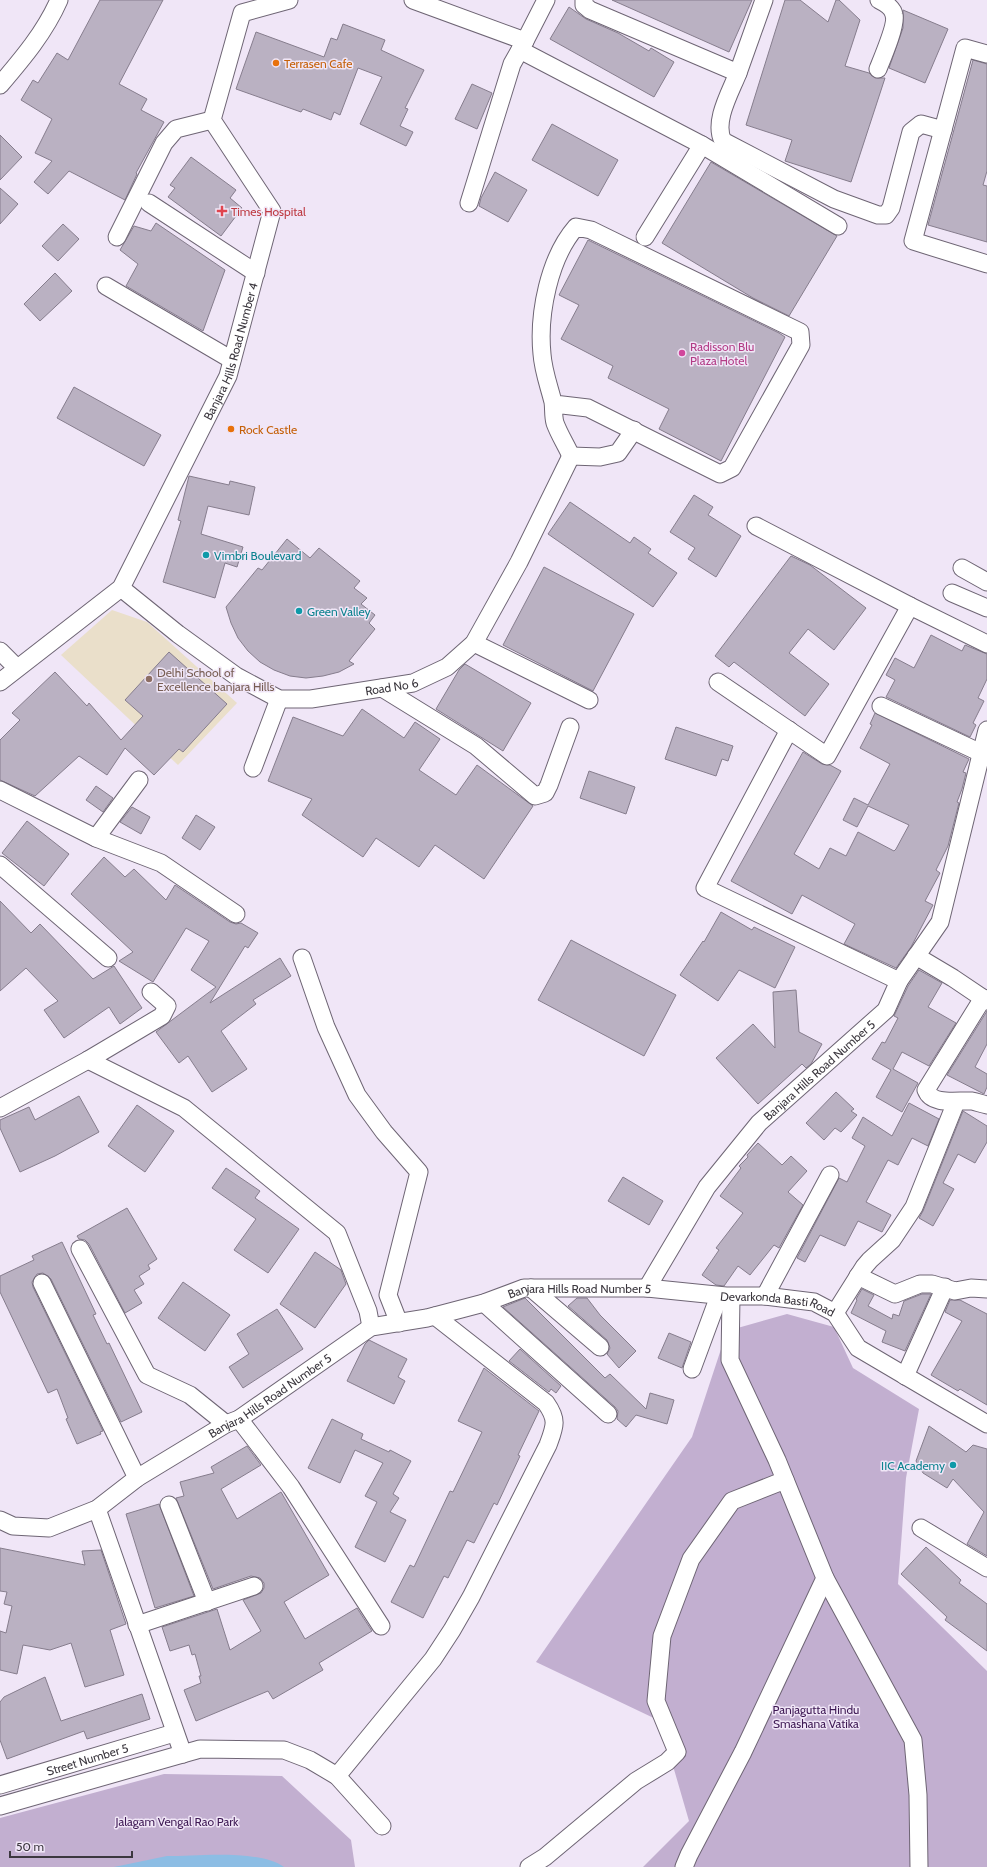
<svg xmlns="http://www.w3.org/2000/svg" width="987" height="1867" font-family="Cabin,sans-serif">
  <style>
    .education { fill: #eadfca }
    .green { fill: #c2afd0 }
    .water { fill: #8cbde4 }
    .building { fill: #bab1c2; stroke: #867d8d }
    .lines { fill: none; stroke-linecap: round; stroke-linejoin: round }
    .minor-casing { stroke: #6e6574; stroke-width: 19 }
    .minor { stroke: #fff; stroke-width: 17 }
    .food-dot { fill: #e8710a; stroke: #f0e6f7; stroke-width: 1.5 }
    .health-dot { fill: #e0444e; stroke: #f0e6f7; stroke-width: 1.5 }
    .hotel-dot { fill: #d1479c; stroke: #f0e6f7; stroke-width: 1.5 }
    .culture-dot { fill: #0f9aa8; stroke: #f0e6f7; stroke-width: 1.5 }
    .education-dot { fill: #8d6e63; stroke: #f0e6f7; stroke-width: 1.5 }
    .labels { text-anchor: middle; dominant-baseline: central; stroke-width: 3; stroke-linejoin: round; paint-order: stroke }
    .food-label { font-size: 12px; fill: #c56008; stroke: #f0e6f7; text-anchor: start }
    .health-label { font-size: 12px; fill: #be3a42; stroke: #f0e6f7; text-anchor: start }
    .hotel-label { font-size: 12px; fill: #b23c85; stroke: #f0e6f7; text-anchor: start }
    .street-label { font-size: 12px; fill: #3c383f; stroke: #f0e6f7 }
    .culture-label { font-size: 12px; fill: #0d838f; stroke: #f0e6f7; text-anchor: start }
    .education-label { font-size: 12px; fill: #785e54; stroke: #f0e6f7; text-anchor: start }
    .park-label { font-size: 12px; fill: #3e1954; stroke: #f0e6f7 }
  </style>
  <rect width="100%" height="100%" fill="#f0e6f7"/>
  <path class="education" d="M112 610 147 622 237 703 178 765 61 655Z"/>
  <path class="green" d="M787 1314 834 1327 853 1368 919 1409 906 1478 898 1584 987 1671V1867H643L689 1821 660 1721 536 1662 692 1437 727 1331Z
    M164 1774 282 1776 351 1840 355 1867H0V1818Z"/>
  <path class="water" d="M167 1856C198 1856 258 1849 284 1867H114Z"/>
  <path class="building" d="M100 0H163L119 84 147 99 141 110 164 122 136 173 137 174 125 200 69 171 48 194 34 182 52 161 35 153 52 119 21 100 33 80 38 83 57 53 68 60Z
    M612 0H752L729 52Z
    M785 0H800L828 22 836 0H839L860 20 845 66 869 73 875 78H885L851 182 785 161 792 140 746 125Z
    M569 7 586 19 618 33 649 51 651 48 674 62 654 97 550 39Z
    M903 10 948 29 925 83 889 68 903 28Z
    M343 24 385 40 381 50 424 70 405 108 408 109 400 126 413 132 406 146 360 124 382 77 358 68 340 115 334 112 331 120 303 109 301 112 236 89 256 32 324 57 331 38 337 40Z
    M973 60 987 64V171L983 185 987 186V242L928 225Z
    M472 84 492 93 477 129 455 119Z
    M552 124 618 160 598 196 532 160Z
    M0 135 22 157 0 180Z
    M191 157 236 190 230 198 242 208 221 236 168 197 175 188 170 185Z
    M711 162 837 236 789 316 753 298 662 243Z
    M495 172 527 190 508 222 479 206 481 198Z
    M0 188 18 204 0 224Z
    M156 223 225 270 203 331 126 286 138 264 120 250 134 226 151 231Z
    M63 224 79 239 58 261 42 246Z
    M588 240 779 333 785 337 721 461 659 429 669 409 608 378 613 366 561 339 579 305 559 295Z
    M55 273 72 291 40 321 24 304Z
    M74 387 161 435 144 466 57 418Z
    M189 476 229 485 230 481 255 487 249 515 208 506 201 534 243 547 237 567 225 563 215 598 163 582 181 521 178 520Z
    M694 495 713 507 708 515 741 536 716 577 688 559 695 548 670 532Z
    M570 502 630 543 634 537 651 549 648 553 677 573 653 607 548 534Z
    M287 539 310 558 319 548 360 581 354 588 367 598 361 604 375 615 369 623 375 629 349 661 354 664 339 672 323 676 306 678 290 676 274 670 260 662 248 651 238 638 231 623 226 607 258 568 262 570Z
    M791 556 810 565 866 608 834 650 808 629 789 653 829 684 805 716 734 662 729 667 715 656Z
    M544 567 634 614 593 691 503 645Z
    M931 635 962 651 965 645 987 654V679L978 698 984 701 973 723 976 725 970 737 886 697 895 680 886 675 895 658 914 668Z
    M169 652 227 704 183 752 179 749 154 775 125 748 107 775 79 756 35 796 0 780V740L20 720 12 713 55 672 87 706 89 703 121 740 143 716 125 700Z
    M465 664 531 703 503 751 436 709 459 670Z
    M362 709 404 738 415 722 440 739 419 770 456 795 477 765 533 806 484 879 435 845 419 867 376 838 363 857 302 815 312 799 268 781 293 717 343 736Z
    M875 713 969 759 963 772 966 773 962 789 957 802 959 803 948 846 936 870 940 873 925 901 933 905 911 947 896 968 844 944 855 924 802 895 792 914 731 881 803 752 822 764 830 765 841 771 794 854 819 869 830 848 846 856 858 832 894 851 896 849 909 825 868 806 857 827 843 820 854 798 868 805 890 764 860 748 872 725 870 724Z
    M676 727 733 746 728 761 722 759 716 776 665 759Z
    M589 771 635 787 626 814 580 798Z
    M96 786 113 798 103 812 86 800Z
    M132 807 150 817 141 834 120 822Z
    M196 815 215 827 200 850 182 838Z
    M27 821 69 854 44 886 2 853Z
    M104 857 125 877 134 869 166 900 175 885 230 922 236 924 241 923 258 933 248 948 245 946 210 1003 280 958 291 976 253 1000 256 1004 221 1031 247 1069 212 1092 188 1056 179 1063 156 1032 216 987 191 970 209 941 186 928 153 982 119 961 133 952 71 894Z
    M0 901 31 933 40 924 93 979 114 966 142 1008 120 1024 109 1007 64 1038 44 1010 58 1001 26 968 0 991Z
    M721 912 752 930 754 927 795 947 775 988 739 970 718 1001 680 975 703 941 704 942Z
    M571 940 676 995 644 1056 538 1000Z
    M919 970 942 983 928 1007 956 1023 929 1066 902 1052 893 1069 918 1083 902 1112 876 1097 891 1070 872 1059 882 1042 885 1043 898 1018 894 1016 908 986Z
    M796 990 799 1032 822 1044 811 1064 806 1068 802 1064 758 1104 716 1058 753 1024 775 1048 773 992Z
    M987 1011V1044L975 1067 987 1074V1087L984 1094 947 1075Z
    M836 1092 854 1109 851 1111 857 1115 841 1132 835 1128 824 1140 806 1123Z
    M79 1096 99 1132 55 1156 20 1172 0 1128V1120L29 1107 35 1120Z
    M909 1103 939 1119 928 1146 912 1138 898 1165 888 1160 866 1202 891 1215 882 1232 858 1221 845 1246 820 1235 805 1262 797 1258 839 1178 847 1182 865 1146 852 1138 863 1117 892 1136Z
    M137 1105 174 1131 145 1172 108 1146Z
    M963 1111 987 1126V1142L975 1163 958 1154 943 1183 954 1189 933 1226 919 1218 923 1211Z
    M758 1143 782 1165 791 1156 807 1171 788 1192 803 1205 779 1248 774 1245 750 1275 738 1266 724 1286 716 1285 702 1275 719 1250 716 1248 743 1213 720 1196 741 1168 739 1166 748 1157 747 1155Z
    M226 1168 260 1191 255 1198 299 1229 268 1273 234 1250 256 1219 212 1188Z
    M623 1177 663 1201 649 1225 608 1201Z
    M127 1208 157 1259 148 1265 150 1269 139 1276 144 1284 134 1290 142 1303 125 1313 89 1244 85 1240 79 1239 77 1236Z
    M62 1242 96 1314 93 1315 107 1344 109 1343 142 1412 121 1422 51 1279 43 1273 37 1274 32 1282 33 1287 103 1431 100 1432 101 1434 77 1444 66 1419 68 1418 57 1389 48 1393 0 1292V1276L34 1260 32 1256Z
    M315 1252 341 1270 346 1284 315 1328 280 1304Z
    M183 1282 230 1315 205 1351 158 1318Z
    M862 1289 874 1295 868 1306 892 1319 893 1314 899 1316 904 1301 922 1294H931L905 1351 882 1342 886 1331 851 1313 857 1300 856 1299Z
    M525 1298 605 1378 610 1374 646 1409 650 1393 674 1400 667 1424 636 1415 626 1427 617 1419 618 1411 615 1407 503 1307Z
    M577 1298H587L600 1315 636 1351 619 1368 607 1354 610 1348 607 1340 568 1306Z
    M950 1300H960L987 1314V1405L960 1389 958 1391 931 1375 962 1321 945 1312Z
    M277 1309 303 1349 243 1388 229 1367 249 1354 237 1334Z
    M669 1333 691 1342 682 1368 658 1358Z
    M369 1340 407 1359 398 1377 405 1381 394 1404 347 1381 365 1344Z
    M520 1349 561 1386 556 1393 551 1389 549 1392 509 1361Z
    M484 1368 539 1411 518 1455 520 1456 497 1505 494 1503 474 1543 467 1540 448 1578 444 1576 423 1618 391 1602 410 1565 414 1567 450 1491 453 1492 482 1432 458 1421Z
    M332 1419 363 1434 361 1439 389 1452 390 1450 411 1461 393 1494 399 1498 390 1512 406 1520 385 1562 355 1547 377 1502 365 1496 383 1463 355 1450 340 1483 308 1468Z
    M929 1426 966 1452 973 1445 987 1449V1556L967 1544 984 1512 953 1479 947 1488 923 1473 916 1461Z
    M247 1446 261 1465 221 1489 237 1519 281 1492 329 1575 284 1602 305 1639 357 1608 372 1631 319 1663 323 1670 273 1699 268 1691 196 1721 184 1690 201 1683 199 1676H201L195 1654 192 1655 189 1645 170 1651 162 1627 217 1609 230 1650 261 1631 243 1600 261 1593 264 1588V1583L260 1578 251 1576 213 1589 176 1498 184 1496 180 1482 214 1473 211 1467Z
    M159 1504 194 1596 155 1608 126 1514Z
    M926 1547 961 1580 959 1583 987 1604V1651L945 1620 947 1617 901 1574Z
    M0 1548 85 1565 82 1551 101 1550 126 1624 110 1630 124 1675 85 1687 71 1643 50 1650 23 1645 17 1674 0 1670V1631L6 1633 12 1606 4 1604 7 1592 0 1591Z
    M45 1677 61 1721 142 1694 150 1719 87 1739 84 1731 7 1759 0 1740V1702L4 1697Z"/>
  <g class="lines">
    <g class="minor-casing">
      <g id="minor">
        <path d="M413 0 525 41 546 0"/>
        <path d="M584 0V5L590 10 738 73 764 0"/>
        <path d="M520 50 702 145 838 226"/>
        <path d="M987 54 965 48 913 241 987 264"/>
        <path d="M878 69C882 59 897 24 894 15 893 8 885 3 879 0"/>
        <path d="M738 73C730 93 713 122 723 141L834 199 878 215H886L891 208 911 132 921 124 943 130"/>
        <path d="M0 85C23 58 45 32 59 0"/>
        <path d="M149 203 256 273"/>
        <path d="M469 203 512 64 525 41"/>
        <path d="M117 237 164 143 176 129 212 120"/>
        <path d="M645 237 702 145"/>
        <path d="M106 286 232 360"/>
        <path d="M554 404 588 408 720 474 732 468 801 345 800 332 591 230 576 227C549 258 538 314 542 354 543 370 549 386 553 402 554 408 553 416 555 423 559 434 566 445 571 456"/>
        <path d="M571 456 600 457 618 453 634 430"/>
        <path d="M756 526 910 606"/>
        <path d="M962 568 987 582"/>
        <path id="s1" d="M121 588 178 634 236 676 279 699H311L413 683 447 667 474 643 519 562 571 456"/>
        <path d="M952 593 987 608"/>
        <path d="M474 643 589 700"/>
        <path d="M0 651 17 668"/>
        <path id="s2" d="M0 682 121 588 228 376 272 211 212 120 242 13 289 0"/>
        <path d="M718 682 827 756 910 606 987 644"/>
        <path d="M382 688 476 746 535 796 545 793 549 785 570 727"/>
        <path d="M881 706 981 753"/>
        <path d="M789 730 705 888 899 981"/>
        <path d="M253 768 279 699"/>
        <path d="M0 790 96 838 139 780"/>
        <path d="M96 838 161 863 236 914"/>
        <path d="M0 865 108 958"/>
        <path d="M916 956 953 978 987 1001"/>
        <path d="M302 958 326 1027 357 1095 384 1132 419 1172 388 1295 399 1323"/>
        <path d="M151 992 167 1006 162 1016 88 1060 184 1108 337 1233 368 1311 371 1327"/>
        <path d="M983 998 926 1090C932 1106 958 1100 972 1101 977 1102 982 1104 987 1105"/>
        <path d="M0 1108 88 1060"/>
        <path d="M80 1249 147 1375 190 1395 226 1424"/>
        <path d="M858 1276 895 1294 920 1284H932L955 1291 971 1288 987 1289"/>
        <path d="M42 1283 137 1478"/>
        <path d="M531 1288 600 1347"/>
        <path id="s3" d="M647 1288 707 1187 759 1123 886 1010 899 981 940 922 987 730"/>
        <path d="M765 1296 830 1175"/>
        <path d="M484 1303 608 1414"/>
        <path d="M835 1313 864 1267 870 1260 892 1240 914 1207 956 1102"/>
        <path d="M692 1369 719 1296"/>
        <path d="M905 1376 945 1287"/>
        <path d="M239 1419 291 1487 381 1626"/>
        <path d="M169 1505 207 1602"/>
        <path d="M97 1509 183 1754"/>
        <path id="s4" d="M0 1520 13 1526 49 1528 97 1509 137 1478 226 1424 239 1419 371 1327 427 1318 484 1303 524 1288H647L726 1296H765L814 1302 835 1313 858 1348 987 1424"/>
        <path d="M921 1528 987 1568"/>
        <path d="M825 1578 913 1740 918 1795 919 1867"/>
        <path d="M137 1625 254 1586"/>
        <path d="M337 1776 433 1659 452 1630 471 1597 548 1445C555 1426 558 1420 546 1403L435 1316"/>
        <path id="s5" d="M0 1785 174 1733"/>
        <path d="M0 1806 200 1749 284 1750 310 1760 337 1776 382 1826"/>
        <path d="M529 1867 545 1857 636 1781 667 1762 677 1752 656 1701 662 1636 691 1559 732 1501 785 1480"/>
        <path d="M684 1867 689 1855 743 1752 825 1578 777 1460 730 1360 731 1297"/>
      </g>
    </g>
    <use href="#minor" class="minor"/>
  </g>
  <g class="food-dot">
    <circle cx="276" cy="63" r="4"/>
    <circle cx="231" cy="429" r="4"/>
  </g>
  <path class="health-dot" d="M220 205h4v4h4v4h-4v4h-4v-4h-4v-4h4z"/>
  <circle class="hotel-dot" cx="682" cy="353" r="4"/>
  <g class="culture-dot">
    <circle cx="206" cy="555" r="4"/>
    <circle cx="299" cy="611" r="4"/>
    <circle cx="953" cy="1465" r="4"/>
  </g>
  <circle class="education-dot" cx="149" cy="679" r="4"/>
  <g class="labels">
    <g class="food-label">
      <text x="284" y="63">Terrasen Cafe</text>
      <text x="239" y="429">Rock Castle</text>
    </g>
    <g class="health-label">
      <text x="231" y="211">Times Hospital</text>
    </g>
    <g class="hotel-label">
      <text x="690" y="346">Radisson Blu<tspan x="690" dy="14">Plaza Hotel</tspan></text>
    </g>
    <g class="street-label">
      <text stroke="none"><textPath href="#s2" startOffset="415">Banjara Hills Road Number 4</textPath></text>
      <text stroke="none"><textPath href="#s1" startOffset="307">Road No 6</textPath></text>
      <text stroke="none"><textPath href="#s3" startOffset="280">Banjara Hills Road Number 5</textPath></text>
      <text stroke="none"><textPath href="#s4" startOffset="645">Banjara Hills Road Number 5</textPath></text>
      <text stroke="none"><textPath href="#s4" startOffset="845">Devarkonda Basti Road</textPath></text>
      <text stroke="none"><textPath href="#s4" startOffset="309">Banjara Hills Road Number 5</textPath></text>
      <text stroke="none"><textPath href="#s5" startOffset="91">Street Number 5</textPath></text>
    </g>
    <g class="culture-label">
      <text x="214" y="555">Vimbri Boulevard</text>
      <text x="307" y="611">Green Valley</text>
      <text x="945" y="1465" text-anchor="end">IIC Academy</text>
    </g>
    <g class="education-label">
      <text x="157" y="672">Delhi School of<tspan x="157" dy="14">Excellence banjara Hills</tspan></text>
    </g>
    <g class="park-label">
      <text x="816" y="1709">Panjagutta Hindu<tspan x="816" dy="14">Smashana Vatika</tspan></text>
      <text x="177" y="1821">Jalagam Vengal Rao Park</text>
    </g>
  </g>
  <path d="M10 1851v6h122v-6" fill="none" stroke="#3c383f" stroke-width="2"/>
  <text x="16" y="1851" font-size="12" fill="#3c383f" stroke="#f0e6f7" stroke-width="3" paint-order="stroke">50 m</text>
</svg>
